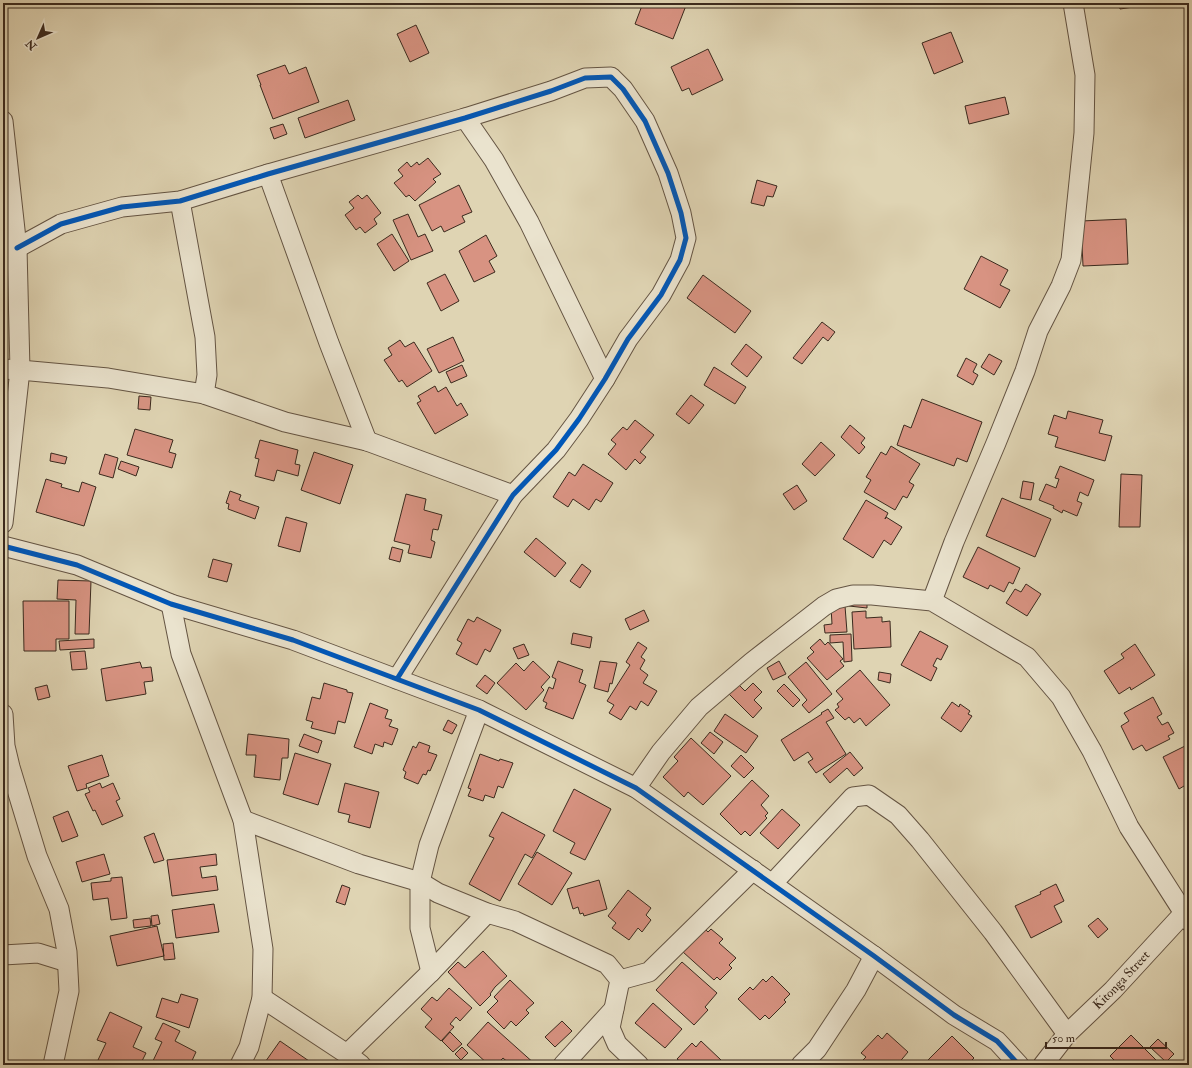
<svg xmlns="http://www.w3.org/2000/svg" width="1192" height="1068" font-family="'IM FELL Double Pica',serif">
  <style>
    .building { fill: #d89382; stroke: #3b2a1e }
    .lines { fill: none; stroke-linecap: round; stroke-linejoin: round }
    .minor-casing { stroke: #645443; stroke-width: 21 }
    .minor { stroke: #eae3ce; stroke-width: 19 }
    .cycleway-casing { stroke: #eae3ce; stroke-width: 8 }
    .cycleway { stroke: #0057b8; stroke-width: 5 }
    .labels { text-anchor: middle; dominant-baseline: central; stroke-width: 4; stroke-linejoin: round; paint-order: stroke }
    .street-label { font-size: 13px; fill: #3b2a1e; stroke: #eae3ce }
  </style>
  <rect width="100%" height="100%" fill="#dfd4b3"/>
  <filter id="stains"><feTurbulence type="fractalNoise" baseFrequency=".005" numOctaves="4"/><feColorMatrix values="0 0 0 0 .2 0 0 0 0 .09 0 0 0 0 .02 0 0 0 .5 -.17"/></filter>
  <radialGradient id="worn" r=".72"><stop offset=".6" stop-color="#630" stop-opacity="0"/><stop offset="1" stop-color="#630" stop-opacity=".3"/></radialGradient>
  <path class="building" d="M643 3H687L673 39 635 24Z
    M1119 3H1139L1140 6 1120 9Z
    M416 25 429 53 410 62 397 34Z
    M951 32 963 62 934 74 922 43Z
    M708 49 723 80 692 95 689 88 682 91 671 67Z
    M285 65 289 74 306 67 319 102 273 119 260 85H261L257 75Z
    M1005 97 1009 114 969 124 965 106Z
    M348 100 355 120 305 138 298 118Z
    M283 124 287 134 274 139 270 128Z
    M428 158 441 174 433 179 436 182 415 201 409 195 406 197 394 183 403 176 398 170 407 162 411 167 417 162 419 165Z
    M757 180 777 186 773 197 767 196 764 206 751 203Z
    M459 185 472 212 462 216 465 222 444 232 441 226 432 231 419 205Z
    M358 195 362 199 367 195 381 213 374 219 377 224 365 233 360 227 356 230 345 215 354 208 349 202Z
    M408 214 418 237 425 234 433 251 411 260 393 220Z
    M1126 219 1128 264 1083 266 1081 221Z
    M392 234 409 261 394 271 377 244Z
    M486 235 497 256 489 261 495 272 474 282 459 251Z
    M981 256 1008 270 1000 285 1010 290 1000 308 964 289Z
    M445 274 459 301 441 311 427 283Z
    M703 275 751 311 735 333 687 298Z
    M822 322 835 332 828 341 823 337 802 364 793 358Z
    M453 337 464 361 439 373 427 349Z
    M400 340 405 347 414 342 432 371 407 387 402 380 399 382 384 360 392 355 388 348Z
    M746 344 762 357 747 377 731 364Z
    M989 354 1002 361 994 375 981 367Z
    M966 358 977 364 973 372 978 375 973 385 957 376Z
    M462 365 467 376 451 383 446 372Z
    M714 367 746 387 735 404 704 385Z
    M435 386 438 392 446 387 457 406 461 403 468 415 435 434 417 403 421 401 418 396Z
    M691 395 704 405 689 424 676 414Z
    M139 396 151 397 150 410 138 409Z
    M922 399 982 422 967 462 957 458 954 466 897 445 904 425 911 428Z
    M1068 411 1103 420 1099 433 1112 436 1105 461 1055 447 1058 437 1048 434 1054 415 1066 419Z
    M635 420 654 435 640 452 646 457 640 464 635 459 626 470 608 454 616 444 611 440 623 427 627 430Z
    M850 425 865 438 861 443 865 447 859 454 841 437Z
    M135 429 173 440 169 452 176 454 172 468 127 455Z
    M260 440 298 450 295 464 300 465 298 476 277 470 274 481 255 476 259 459 255 458Z
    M821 442 835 455 815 476 802 464Z
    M891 446 920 464 909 482 914 485 907 498 903 496 895 510 864 492 871 480 866 477 881 452 886 455Z
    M314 452 353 465 340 504 301 490Z
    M51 453 67 457 65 464 50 461Z
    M105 454 118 458 113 478 99 474Z
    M121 461 139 467 136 476 118 469Z
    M583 464 613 483 601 502 596 499 589 510 573 499 568 507 553 497 569 472 575 476Z
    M1060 466 1094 480 1088 496 1080 492 1077 501 1082 503 1077 516 1063 510 1062 513 1053 508 1054 506 1039 500 1046 484 1056 488 1059 479 1055 478Z
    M1121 474 1142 475 1140 527H1119Z
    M46 479 62 484 61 487 79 492 82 482 96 487 84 526 36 512Z
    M1023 481 1034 483 1031 500 1020 498Z
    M797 485 807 501 794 510 783 494Z
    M230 491 241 495 239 500 259 507 255 519 228 509 229 504 226 503Z
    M406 494 426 499 424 510 442 515 438 530 433 529 431 540 435 542 431 558 408 553 410 545 394 541Z
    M1002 498 1051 519 1035 557 986 536Z
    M866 500 888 513 885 519 886 517 902 527 891 545 884 540 873 558 843 539Z
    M286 517 307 523 300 552 278 546Z
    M536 538 566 563 555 577 524 552Z
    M392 547 403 550 400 562 389 559Z
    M978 547 1020 568 1013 584 1009 582 1004 592 990 585 988 589 963 577Z
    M213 559 232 564 227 582 208 577Z
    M582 564 591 571 580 588 570 581Z
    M58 580 91 581 89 634H75L76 600 57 599Z
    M1026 584 1041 594 1027 616 1006 603 1015 589 1021 592Z
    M850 598 867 600V608L849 606Z
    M23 601H69V639H56V651H24Z
    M845 606 847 632 825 633 824 625 832 624 831 607Z
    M644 610 649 621 630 630 625 619Z
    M866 611V618L882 617V622L890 621 891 647 854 649 852 612Z
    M477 617 501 630 490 652 485 649 477 665 456 654 462 643 457 640 468 619 474 622Z
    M920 631 948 646 941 660 937 658 933 666 937 668 931 681 901 665Z
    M573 633 592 637 590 648 571 644Z
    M851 634 852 661 844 662 843 642 830 643V635Z
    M94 639V648L60 650 59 641Z
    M820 639 825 645 828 642 843 659 840 661 844 666 827 680 807 658 814 652 810 648Z
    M638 642 647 648 641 657 645 660 640 669 648 675 643 683 657 691 648 706 641 701 636 710 630 706 621 720 609 713 614 705 607 701 630 665 626 662Z
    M524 644 529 655 518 659 513 648Z
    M1135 644 1155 675 1131 690 1130 687 1119 694 1104 671 1124 658 1121 654Z
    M85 651 87 669 72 670 70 652Z
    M533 661 550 677 541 687 544 690 526 710 497 683 516 663 524 671Z
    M558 661 583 670 579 682 586 685 573 719 545 708 547 703 543 701 549 687 553 689 556 679 552 677Z
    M600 661 617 663 612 684 610 683 608 692 594 688Z
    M779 661 786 674 773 680 767 668Z
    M140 662 142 668 151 667 153 681 144 682 146 694 106 701 101 669Z
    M806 662 832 694 809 713 802 705 807 700 788 677Z
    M860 670 890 705 866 726 860 718 854 723 849 717 845 720 835 710 839 707 837 704 843 699 836 691Z
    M879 672 891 674 890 683 878 680Z
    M485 675 495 683 487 694 476 686Z
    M324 683 347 690V692L353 693 345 723 338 721 335 734 311 728 313 722 306 720 312 697 320 699Z
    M753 683 762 692 754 700 762 708 753 718 729 694 739 685 745 691Z
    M784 684 800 700 793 707 777 691Z
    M47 685 50 697 38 700 35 688Z
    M1153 697 1162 714 1157 717 1162 725 1168 722 1174 733 1168 736 1170 739 1146 751 1142 745 1133 750 1121 726 1129 721 1124 713Z
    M952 702 959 707 960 704 970 711 968 714 972 716 961 732 941 718Z
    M370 703 388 710 385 718 392 720 389 726 398 729 392 745 384 742 383 747 375 744 372 754 354 747Z
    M828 709 834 718 826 722 846 754 816 773 808 762 813 759 808 752 794 761 781 740 822 714 821 713Z
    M725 714 758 736 746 753 714 731Z
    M448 720 457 725 452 734 443 730Z
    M710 732 723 742 714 754 701 743Z
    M248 734 289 739 288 758H282L280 780 254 777 256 755H246Z
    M304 734 322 741 318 753 299 746Z
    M691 738 731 776 703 805 688 792 684 797 663 777 678 761 674 757Z
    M419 742 430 746 428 752 437 755 430 771 428 770 426 775 423 774 418 784 404 778 406 772 403 770 413 746 416 748Z
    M1189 744V783L1179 789 1163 757Z
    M850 752 863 768 854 776 847 768 830 783 823 774Z
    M295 753 331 764 318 805 283 794Z
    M480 754 499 761 500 759 513 763 503 788 498 786 494 798 485 795 483 801 468 796 471 789 468 788Z
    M102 755 109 776 86 784 87 788 77 791 68 766Z
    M741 755 754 768 744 778 731 766Z
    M752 780 769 796 761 805 768 813 765 816 767 818 750 836 745 831 741 835 720 814Z
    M100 783 102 788 113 783 120 799 116 801 123 816 102 825 95 810 93 811 85 794 90 792 88 788Z
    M345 783 379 792 370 828 348 822 350 815 338 812Z
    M574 789 611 809 585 860 570 853 575 843 553 831Z
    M782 809 800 825 778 849 760 833Z
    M68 811 78 836 62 842 53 817Z
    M502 812 545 835 532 858 525 854 500 901 469 884 494 838 489 836Z
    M154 833 164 860 154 863 144 837Z
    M537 852 572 873 552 905 518 884Z
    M104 854 110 874 82 882 76 862Z
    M216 854 217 865 200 867 202 878 216 876 218 890 172 896 167 860Z
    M122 877 127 918 111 920 108 898 93 900 91 883 111 881V878Z
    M599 880 607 909 584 916 583 913 580 914 578 907 573 909 567 889Z
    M1056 884 1064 901 1054 906 1062 922 1031 938 1015 906 1041 894 1040 892Z
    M342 885 350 888 345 905 336 902Z
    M628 890 651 908 646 915 651 920 642 932 638 928 629 940 612 928 616 923 608 916Z
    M214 904 219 932 176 938 172 910Z
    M158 915 160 924 152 926 151 916Z
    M150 918 151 926 134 928 133 920Z
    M1098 918 1108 929 1098 938 1088 926Z
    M157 926 164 956 117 966 110 936Z
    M705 929 708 932 711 929 723 939 719 943 736 958 729 965 732 968 720 980 717 977 714 980 683 952Z
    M173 943 175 959 164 960 163 944Z
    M483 951 507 976 495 987 490 994 491 995 480 1006 448 972 458 962 465 968Z
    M682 962 717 993 705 1007 708 1010 694 1025 656 990Z
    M772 976 790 994 784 1000 786 1002 769 1019 765 1015 760 1020 738 999 750 987 753 990 763 979 766 982Z
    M510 980 534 1003 526 1010 529 1013 516 1026 511 1021 504 1029 487 1012 498 1001 494 997Z
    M449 988 472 1008 460 1021 456 1017 450 1024 454 1027 441 1041 425 1027 432 1019 421 1009 432 997 437 1001Z
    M181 994 198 999 189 1028 156 1017 162 998 178 1003Z
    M653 1003 682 1029 665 1048 635 1023Z
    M110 1012 142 1027 133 1047 146 1053 140 1065H128L120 1062 119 1065H110L98 1060 106 1043 97 1040Z
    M562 1021 572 1031 555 1047 545 1037Z
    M488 1022 536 1065H511L503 1058 496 1065H489L467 1045Z
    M163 1023 180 1031 175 1041 196 1052 190 1065H151L162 1042 155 1039Z
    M450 1032 462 1044 453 1052 442 1041Z
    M887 1033 908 1052 897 1065H864L861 1062 866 1057 861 1053 878 1035 882 1039Z
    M1131 1035 1161 1065H1112L1110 1063 1114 1060 1110 1056Z
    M952 1036 974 1058 967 1065H931L927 1061Z
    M1158 1039 1174 1054 1166 1062 1150 1047Z
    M280 1041 309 1061 306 1065H263Z
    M701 1041 721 1060 717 1065H678L681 1062 677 1059 692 1043 696 1047Z
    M462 1047 468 1053 461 1060 455 1054Z"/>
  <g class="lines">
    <g class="minor-casing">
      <g id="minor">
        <path d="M465 118 494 160 529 222 605 379"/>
        <path d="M3 121 17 248 20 370 3 523"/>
        <path d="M268 174 329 343 367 441"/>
        <path d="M180 201 205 337 207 375 204 394"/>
        <path d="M17 248 61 224 122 207 180 201 268 174 465 118 551 91 585 78 611 77 623 89 645 121 668 173 681 213 686 238 680 260 661 295 628 339 605 379 579 419 556 450 513 495 397 679"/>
        <path d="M3 369 20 370 108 378 204 394 285 422 367 441 513 495"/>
        <path d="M3 546 77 565 171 604 293 640 479 710 636 788 874 956 954 1015 997 1041 1019 1065"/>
        <path d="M932 601 954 542 996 443 1025 371 1038 331 1061 286 1071 260 1084 133 1085 75 1073 3"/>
        <path d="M171 604 181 654 243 820 263 949 262 998 249 1047 240 1065"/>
        <path d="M3 714 5 746 10 767 37 856 59 909 67 952 69 991 53 1065"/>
        <path d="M636 788 661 752 699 707 752 662 824 606 836 599 853 595H872L932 601 1027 657 1061 697 1092 751 1129 827 1189 921"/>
        <path d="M243 820 359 864 420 882 438 893 487 913 515 921 607 964 620 980 610 1028 617 1044 639 1065"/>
        <path d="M772 884 853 797 869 795 898 815 920 840 993 932 1067 1034"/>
        <path d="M3 955 38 953 67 962"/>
        <path d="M431 972 420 928V882L429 845 479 710"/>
        <path d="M620 980 649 972 753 870"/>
        <path d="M262 998 347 1054 361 1065"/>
        <path d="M347 1054 431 972 487 913"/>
        <path d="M563 1065 614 1009"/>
        <path d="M801 1065 817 1049 856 990 874 956"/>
        <path id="s1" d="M1043 1065 1067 1034 1113 990 1184 913"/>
      </g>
    </g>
    <use href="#minor" class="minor"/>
    <g class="cycleway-casing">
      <path id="cycleway" d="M17 248 61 224 122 207 180 201 268 174 465 118 551 91 585 78 611 77 623 89 645 121 668 173 681 213 686 238 680 260 661 295 628 339 605 379 579 419 556 450 513 495 397 679
        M3 546 77 565 171 604 293 640 479 710 636 788 874 956 954 1015 997 1041 1019 1065"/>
    </g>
    <use href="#cycleway" class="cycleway"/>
  </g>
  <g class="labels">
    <g class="street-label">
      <text stroke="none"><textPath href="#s1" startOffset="116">Kitonga Street</textPath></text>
    </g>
  </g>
  <rect width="1192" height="1068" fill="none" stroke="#dfd4b3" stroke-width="16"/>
  <rect x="4" y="4" width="1184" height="1060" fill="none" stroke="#3b2a1e" stroke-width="2"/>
  <rect x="8" y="8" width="1176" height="1052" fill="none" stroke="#3b2a1e"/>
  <g transform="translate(38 38) rotate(225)" stroke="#eae3ce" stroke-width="3" paint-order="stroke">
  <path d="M0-3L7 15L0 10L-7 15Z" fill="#3b2a1e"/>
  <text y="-6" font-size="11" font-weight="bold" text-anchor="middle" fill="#3b2a1e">N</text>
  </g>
  <path d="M1046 1042v6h120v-6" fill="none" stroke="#3b2a1e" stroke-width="2"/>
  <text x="1052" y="1042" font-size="12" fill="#3b2a1e" stroke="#eae3ce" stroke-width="3" paint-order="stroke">50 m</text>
  <rect width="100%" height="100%" filter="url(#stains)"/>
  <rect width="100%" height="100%" fill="url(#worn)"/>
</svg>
